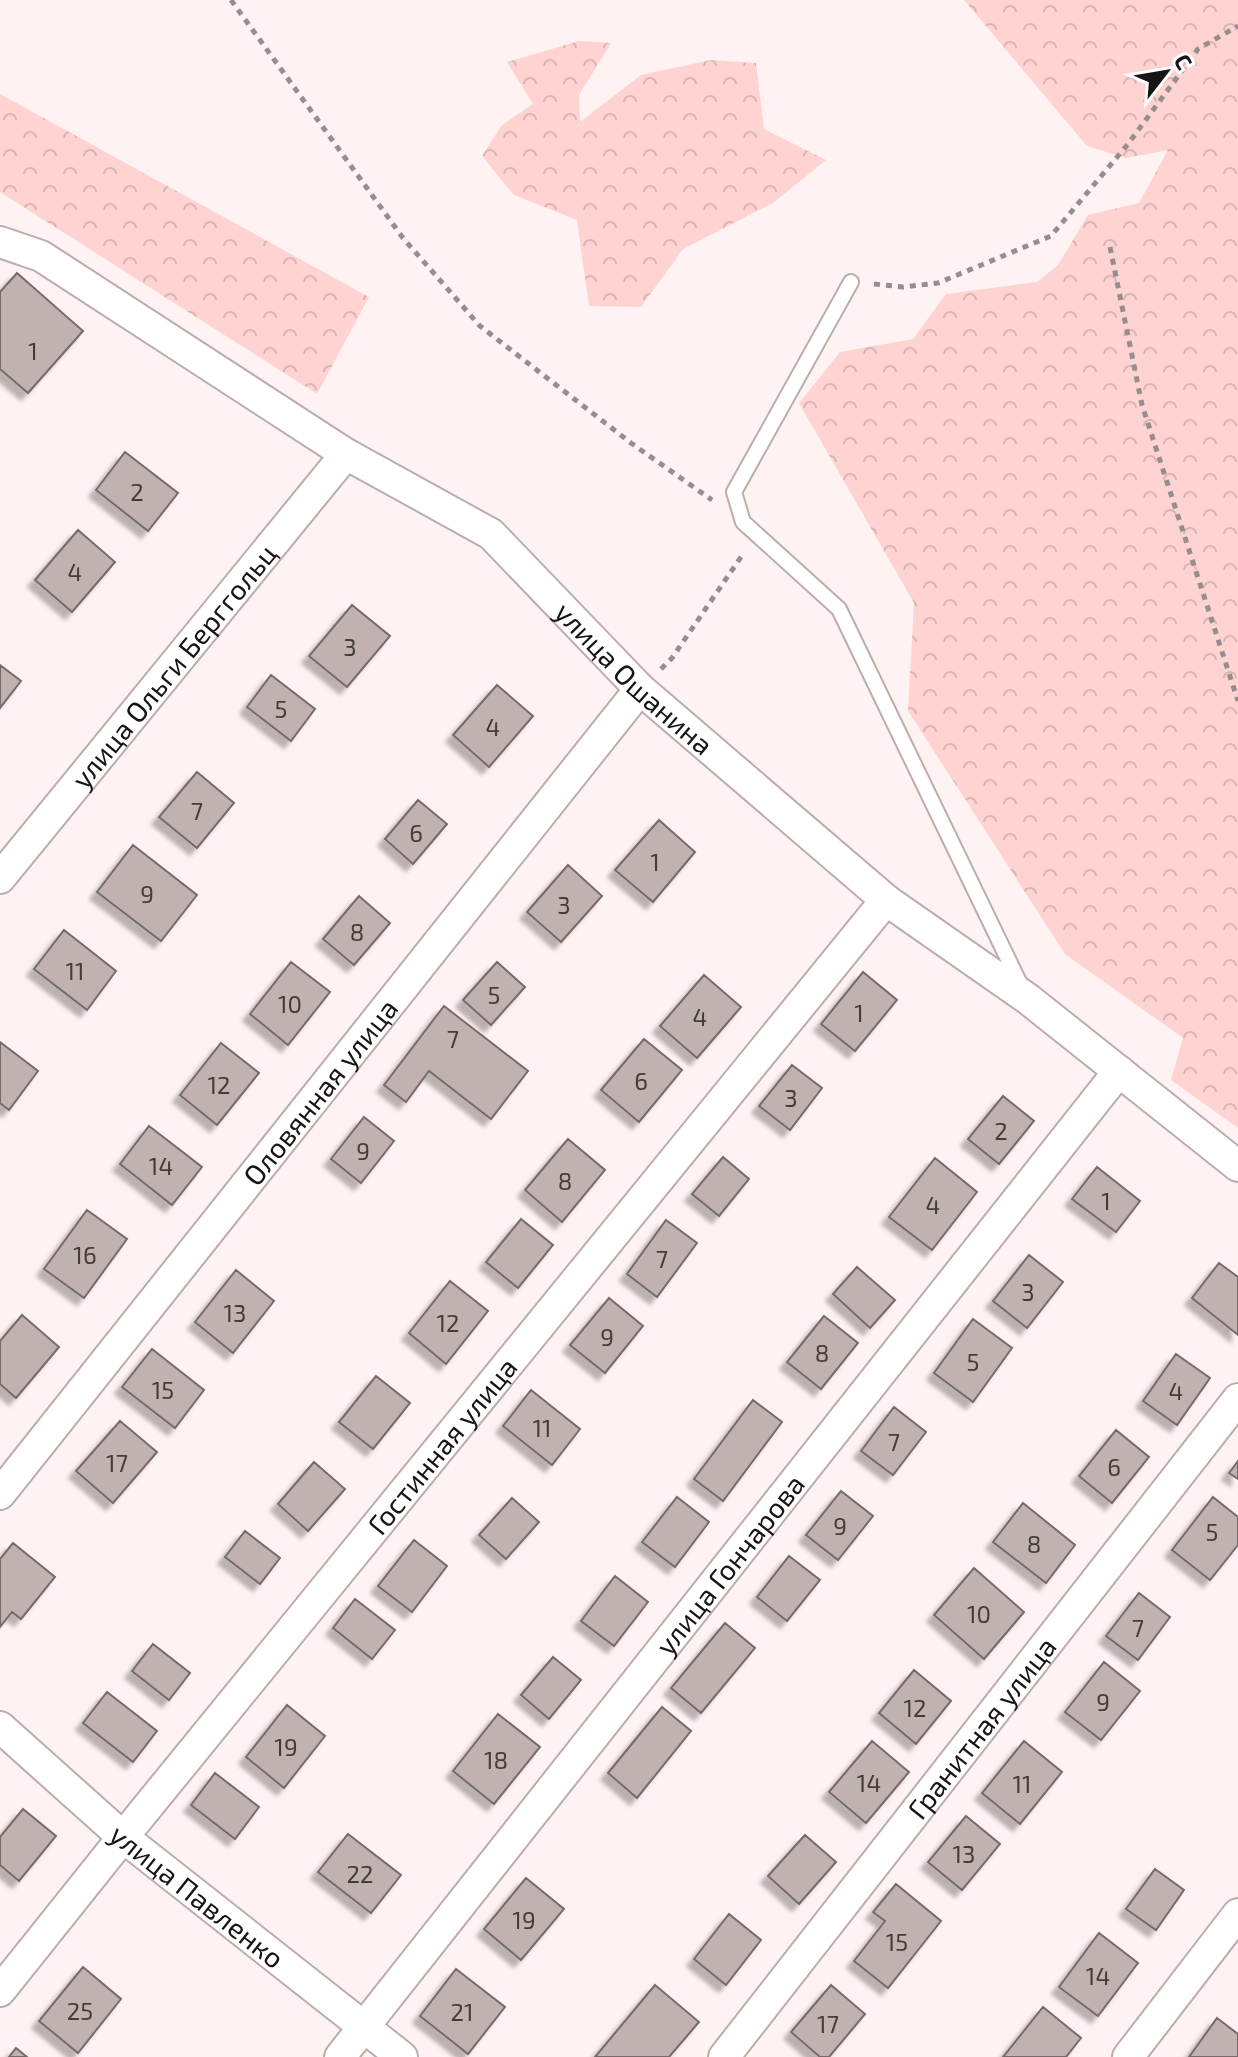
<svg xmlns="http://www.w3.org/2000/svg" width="1238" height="2057" font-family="'Exo 2',sans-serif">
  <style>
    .forest { fill: url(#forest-crowns) }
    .building { fill: #c1b2b1; stroke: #786b6a; stroke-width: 2; filter: url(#shadow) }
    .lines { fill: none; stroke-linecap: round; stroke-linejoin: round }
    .service-casing { stroke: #bcadac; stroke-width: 18 }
    .minor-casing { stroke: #bcadac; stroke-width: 34 }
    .path { stroke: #968d8d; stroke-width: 5; stroke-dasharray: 6 6; stroke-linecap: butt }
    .service { stroke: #fff; stroke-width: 14 }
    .minor { stroke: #fff; stroke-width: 30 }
    .labels { text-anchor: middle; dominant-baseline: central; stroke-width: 7; stroke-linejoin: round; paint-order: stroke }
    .number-label { font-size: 24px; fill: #433c3b }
    .street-label { font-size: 28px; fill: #191414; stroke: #fff }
  </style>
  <defs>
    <pattern id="forest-crowns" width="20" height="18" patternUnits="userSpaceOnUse" patternTransform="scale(2)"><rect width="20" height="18" fill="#ffd3d1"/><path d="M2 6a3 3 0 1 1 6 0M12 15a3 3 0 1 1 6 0" fill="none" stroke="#dab4b3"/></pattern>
    <filter id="shadow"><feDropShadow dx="-7" dy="7" stdDeviation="2" flood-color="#0004"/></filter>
  </defs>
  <rect width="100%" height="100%" fill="#fff2f2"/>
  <path class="forest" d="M964 0H1238V1128L1171 1080 1183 1038 1065 954 908 711 914 603 799 403 840 352 913 339 946 294 1037 282 1058 265 1088 215 1139 203 1168 150 1126 158 1087 146Z
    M579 41 611 43 579 95 580 122 641 75 711 60 756 63 764 129 826 160 773 203 683 249 641 307 589 306 577 220 514 195 482 156 502 125 533 104 507 62Z
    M0 94 369 297 317 394 0 192Z"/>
  <path class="building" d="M17 273 83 331 28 393 0 369V292Z
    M125 452 178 493 148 531 96 490Z
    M78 530 115 562 72 612 35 580Z
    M352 605 390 636 347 687 309 656Z
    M0 665 21 681 0 708Z
    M271 675 315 709 291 741 247 707Z
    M497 685 533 716 489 767 453 735Z
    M197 772 234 803 197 848 159 817Z
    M418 800 447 824 413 864 385 839Z
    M659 820 695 852 653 902 615 870Z
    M133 845 197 895 161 941 97 892Z
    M568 865 602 896 561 942 527 912Z
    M359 896 390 923 354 965 323 939Z
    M64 930 116 971 87 1010 34 969Z
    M291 962 330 992 288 1045 250 1014Z
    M497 962 525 987 491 1025 463 1000Z
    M863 972 897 1000 855 1051 821 1024Z
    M704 975 741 1007 697 1058 660 1026Z
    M444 1006 528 1071 491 1119 429 1071 406 1102 384 1085Z
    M644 1039 682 1070 639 1122 601 1090Z
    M0 1042 38 1071 9 1110 0 1103Z
    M221 1043 259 1073 217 1125 180 1095Z
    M792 1065 822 1088 790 1130 759 1106Z
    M1003 1096 1034 1121 999 1164 968 1139Z
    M364 1117 394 1141 361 1183 331 1159Z
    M149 1126 202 1167 172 1205 120 1164Z
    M568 1139 605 1170 562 1222 525 1190Z
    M723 1157 749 1179 719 1216 692 1194Z
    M935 1158 977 1192 932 1250 889 1217Z
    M1097 1167 1140 1201 1116 1232 1072 1199Z
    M87 1210 127 1239 84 1298 44 1269Z
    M521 1219 553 1245 518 1288 486 1262Z
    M666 1220 697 1243 657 1297 627 1274Z
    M1029 1255 1063 1282 1027 1328 993 1301Z
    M1219 1263 1238 1277V1335L1192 1298Z
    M857 1267 895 1300 870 1328 833 1294Z
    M236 1270 274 1301 233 1353 195 1322Z
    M450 1281 488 1311 446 1364 409 1333Z
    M609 1298 643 1326 605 1373 570 1345Z
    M22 1315 59 1347 16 1398 0 1384V1341Z
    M824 1316 858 1343 821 1389 787 1362Z
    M973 1319 1012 1348 973 1402 934 1373Z
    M152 1349 204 1390 175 1428 122 1387Z
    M1176 1354 1210 1378 1177 1425 1143 1401Z
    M376 1376 410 1403 373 1449 339 1422Z
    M531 1390 580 1429 552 1465 503 1426Z
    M753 1400 782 1422 723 1501 694 1479Z
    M894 1407 926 1432 893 1475 861 1451Z
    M120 1421 157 1452 113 1503 76 1471Z
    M1116 1430 1149 1457 1112 1503 1079 1476Z
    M1238 1461V1479L1229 1473Z
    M314 1462 345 1489 308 1531 278 1504Z
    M841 1491 873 1516 838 1560 806 1535Z
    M677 1497 709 1522 675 1567 642 1542Z
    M1213 1497 1238 1517V1545L1210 1580 1172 1550Z
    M512 1498 539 1522 506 1559 479 1535Z
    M1023 1503 1075 1545 1046 1583 993 1542Z
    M245 1531 280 1558 260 1584 225 1557Z
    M414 1540 447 1566 412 1612 378 1586Z
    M13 1543 55 1577 21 1619 12 1612 0 1627V1559Z
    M789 1556 820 1580 787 1621 757 1597Z
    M974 1568 1024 1612 984 1659 934 1615Z
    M615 1576 648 1602 614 1646 581 1621Z
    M1139 1593 1170 1617 1138 1660 1106 1636Z
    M355 1599 395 1630 372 1659 333 1628Z
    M725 1623 755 1648 701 1713 671 1688Z
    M153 1644 190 1673 169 1700 132 1671Z
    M553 1657 581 1680 549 1719 521 1695Z
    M1104 1662 1140 1691 1101 1740 1065 1712Z
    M914 1670 951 1701 916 1744 879 1713Z
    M107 1692 157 1731 133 1762 83 1723Z
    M287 1705 325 1736 284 1788 246 1757Z
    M662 1707 691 1731 637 1798 608 1773Z
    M498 1714 540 1747 494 1804 453 1771Z
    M872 1741 909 1772 866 1823 829 1792Z
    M1024 1741 1062 1772 1020 1824 982 1793Z
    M215 1773 259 1807 235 1839 191 1805Z
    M23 1809 56 1836 19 1881 0 1865V1837Z
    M966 1816 1000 1844 962 1890 928 1862Z
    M348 1834 401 1875 371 1913 318 1872Z
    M805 1835 836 1862 799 1904 768 1876Z
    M1155 1869 1184 1890 1156 1930 1126 1909Z
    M526 1878 564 1909 521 1960 484 1929Z
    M896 1884 941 1921 888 1988 854 1961 885 1921 873 1912Z
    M729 1914 761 1940 726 1985 694 1959Z
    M1099 1933 1138 1963 1098 2016 1059 1987Z
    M83 1967 121 1999 78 2053 39 2021Z
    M456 1969 505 2007 468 2054 420 2016Z
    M655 1985 699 2022 669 2057H595Z
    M831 1985 865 2014 829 2057H820L791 2032Z
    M1043 2007 1081 2038 1066 2057H1003Z
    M1217 2018 1238 2034V2057H1189Z
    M16 2048 27 2057H9Z"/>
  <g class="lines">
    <g class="service-casing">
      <path id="service" d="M851 282 734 492 743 522 839 609 1022 988"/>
    </g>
    <g class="minor-casing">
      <g id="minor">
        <path id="s1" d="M0 242 41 256 346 454 491 534 640 689 886 900 1028 999 1238 1166"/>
        <path id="s2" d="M0 878 346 454"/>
        <path id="s3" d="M0 1494 640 689"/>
        <path id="s4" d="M0 1727 123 1837 402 2057"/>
        <path id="s5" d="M0 1991 123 1837 886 900"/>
        <path id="s6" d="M340 2057 1119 1071"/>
        <path id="s7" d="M724 2057 1238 1399"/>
        <path d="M1128 2057 1238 1914"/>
      </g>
    </g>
    <path class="path" d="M231 0 403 238 480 326 631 443 712 500
      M1110 247 1142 405 1238 701
      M874 284 903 287 938 283 1051 236 1128 144 1198 49 1238 26
      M661 669 672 658 743 554"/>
    <use href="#service" class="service"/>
    <use href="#minor" class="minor"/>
  </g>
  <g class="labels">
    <g class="number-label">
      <text x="33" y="350">1</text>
      <text x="137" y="491">2</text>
      <text x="75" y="571">4</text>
      <text x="350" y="646">3</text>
      <text x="281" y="708">5</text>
      <text x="493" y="726">4</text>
      <text x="197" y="810">7</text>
      <text x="416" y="832">6</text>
      <text x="655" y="861">1</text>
      <text x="147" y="893">9</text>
      <text x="564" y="904">3</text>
      <text x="357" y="931">8</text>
      <text x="75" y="970">11</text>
      <text x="494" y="994">5</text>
      <text x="290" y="1003">10</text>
      <text x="859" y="1012">1</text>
      <text x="700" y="1016">4</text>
      <text x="453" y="1038">7</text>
      <text x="641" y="1080">6</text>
      <text x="219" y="1084">12</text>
      <text x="791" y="1097">3</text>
      <text x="1001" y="1130">2</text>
      <text x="363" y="1150">9</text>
      <text x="161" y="1165">14</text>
      <text x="565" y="1180">8</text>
      <text x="1106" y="1200">1</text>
      <text x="933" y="1204">4</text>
      <text x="85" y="1254">16</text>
      <text x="662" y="1258">7</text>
      <text x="1028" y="1291">3</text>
      <text x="235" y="1312">13</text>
      <text x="448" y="1322">12</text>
      <text x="607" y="1336">9</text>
      <text x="822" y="1352">8</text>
      <text x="973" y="1361">5</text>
      <text x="163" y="1389">15</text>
      <text x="1176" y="1390">4</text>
      <text x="542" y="1427">11</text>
      <text x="894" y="1441">7</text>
      <text x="117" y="1462">17</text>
      <text x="1114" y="1466">6</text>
      <text x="840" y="1525">9</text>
      <text x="1212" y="1531">5</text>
      <text x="1034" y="1543">8</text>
      <text x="979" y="1613">10</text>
      <text x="1138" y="1627">7</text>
      <text x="1103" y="1701">9</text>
      <text x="915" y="1707">12</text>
      <text x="286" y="1746">19</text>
      <text x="496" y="1759">18</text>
      <text x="869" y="1782">14</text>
      <text x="1022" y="1783">11</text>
      <text x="964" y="1853">13</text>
      <text x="360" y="1873">22</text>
      <text x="524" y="1919">19</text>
      <text x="897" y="1941">15</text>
      <text x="1098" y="1975">14</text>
      <text x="80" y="2010">25</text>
      <text x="462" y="2011">21</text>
      <text x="828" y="2023">17</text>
    </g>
    <g class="street-label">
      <text stroke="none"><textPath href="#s2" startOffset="274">улица Ольги Берггольц</textPath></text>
      <text stroke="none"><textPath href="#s1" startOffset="776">улица Ошанина</textPath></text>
      <text stroke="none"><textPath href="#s3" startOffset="514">Оловянная улица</textPath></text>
      <text stroke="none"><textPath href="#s5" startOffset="702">Гостинная улица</textPath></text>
      <text stroke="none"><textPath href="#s6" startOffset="628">улица Гончарова</textPath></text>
      <text stroke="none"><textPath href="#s7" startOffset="418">Гранитная улица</textPath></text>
      <text stroke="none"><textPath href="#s4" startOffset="260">улица Павленко</textPath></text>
    </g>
  </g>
  <g transform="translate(1166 72) rotate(59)" stroke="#ffffff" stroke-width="6" paint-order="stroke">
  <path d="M0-6L14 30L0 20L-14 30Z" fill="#191414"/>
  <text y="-12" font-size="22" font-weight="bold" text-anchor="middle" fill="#191414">С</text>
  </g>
</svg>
